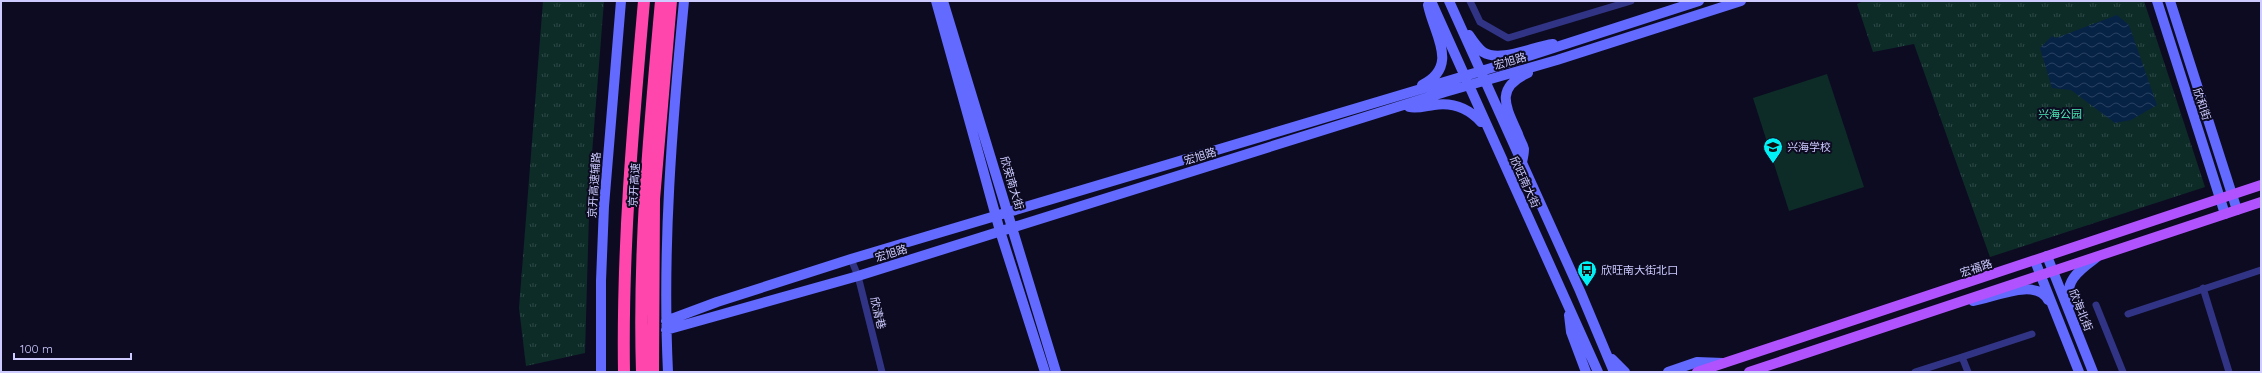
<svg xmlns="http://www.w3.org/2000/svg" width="2262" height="373" font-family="Quicksand,'Noto Sans SC',sans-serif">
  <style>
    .grass { fill: url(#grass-tufts) }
    .pitch { fill: #0d2c28 }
    .water { fill: url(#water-waves) }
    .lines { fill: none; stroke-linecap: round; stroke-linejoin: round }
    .street { stroke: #313485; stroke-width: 7 }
    .secondary { stroke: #626aff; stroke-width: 10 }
    .primary { stroke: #b152ff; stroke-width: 10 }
    .highway { stroke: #ff46ad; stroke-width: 12 }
    .labels { text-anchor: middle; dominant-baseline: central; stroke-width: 4; stroke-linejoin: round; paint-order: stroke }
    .street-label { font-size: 11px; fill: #cdcbff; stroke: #0d0b21 }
    .park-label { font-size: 11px; fill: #4ceab7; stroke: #0d0b21 }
    .poi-label { font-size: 11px; fill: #cdcbff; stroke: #0d0b21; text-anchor: start }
  </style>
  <defs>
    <pattern id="grass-tufts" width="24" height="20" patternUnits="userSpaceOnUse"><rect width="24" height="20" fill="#0d2c28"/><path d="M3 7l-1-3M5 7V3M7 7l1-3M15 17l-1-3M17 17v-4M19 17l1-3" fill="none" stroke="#2f4948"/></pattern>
    <pattern id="water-waves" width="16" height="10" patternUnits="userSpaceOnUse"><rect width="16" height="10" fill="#062245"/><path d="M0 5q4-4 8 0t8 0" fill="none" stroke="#294161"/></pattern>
  </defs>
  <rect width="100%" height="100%" fill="#0d0b21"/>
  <path class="grass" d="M543 1H604L590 179 585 353 526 366 519 308Z
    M1864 1H2144L2205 187 1990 257 1914 44 1873 52 1857 4Z"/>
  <path class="pitch" d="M1827 74 1864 187 1789 211 1753 98Z"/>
  <path class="water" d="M2117 15 2129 25 2157 105 2131 120 2115 123 2071 90 2052 88 2040 48 2052 36 2056 38Z"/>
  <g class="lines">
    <path class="street" d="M1470 1 1480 22 1508 38 1631 1
      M851 259 858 276 882 372
      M2203 288 2229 372
      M2096 305 2123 372
      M2128 314 2261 270
      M1962 357 2032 334
      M1915 372 1962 357 1968 372"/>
    <path class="secondary" d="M936 1 1000 231 1045 372
      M943 1 1056 372
      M1431 1 1598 372
      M1449 1 1580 291 1614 372
      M2157 1 2225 214
      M2170 1 2237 210
      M1469 35C1473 41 1478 48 1483 52 1500 63 1534 46 1553 44
      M1422 85C1460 66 1434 35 1428 5
      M1409 107C1417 109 1426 106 1434 105 1453 102 1469 109 1481 122
      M1522 162C1523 158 1524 153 1524 149 1523 144 1519 139 1518 134 1506 107 1494 88 1528 73
      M2047 256 2093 372
      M2035 261 2079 372
      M1973 301C1993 298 2036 277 2048 300
      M2071 304C2062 281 2081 269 2097 257
      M1569 315 1571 332 1586 372
      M666 321 717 302 851 259 1498 66 1699 1
      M666 330 858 276 1445 92 1557 60 1741 1
      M1612 359 1625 372
      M601 372V281L604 206 621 1
      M668 372C662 248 672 125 684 1
      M1668 372 1697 362 1723 363"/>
    <path class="primary" d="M1697 372 2261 185
      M1749 372 2261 202"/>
    <path class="highway" d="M624 372C622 248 633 125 644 1
      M642 372C638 248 650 124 661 1
      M653 372 654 199 671 1"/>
  </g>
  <defs>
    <g id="school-pin" transform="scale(1)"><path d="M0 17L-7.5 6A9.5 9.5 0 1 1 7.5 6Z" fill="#00f0f6" stroke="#0d0b21"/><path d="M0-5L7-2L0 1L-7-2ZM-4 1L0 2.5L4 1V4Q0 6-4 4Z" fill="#111"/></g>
    <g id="bus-pin" transform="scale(1)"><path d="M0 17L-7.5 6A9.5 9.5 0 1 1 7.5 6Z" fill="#00f0f6" stroke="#0d0b21"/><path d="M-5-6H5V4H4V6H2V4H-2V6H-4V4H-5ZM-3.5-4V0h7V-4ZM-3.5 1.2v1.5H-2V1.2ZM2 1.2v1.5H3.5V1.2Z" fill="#111"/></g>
  </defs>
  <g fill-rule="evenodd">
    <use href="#school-pin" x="1773" y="147"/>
    <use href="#bus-pin" x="1587" y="270"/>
  </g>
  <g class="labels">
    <g class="street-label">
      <text transform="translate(1510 61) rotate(-16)">宏旭路</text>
      <text transform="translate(2202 104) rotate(72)">欣和街</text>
      <text transform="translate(1200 156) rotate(-17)">宏旭路</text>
      <text transform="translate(1525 182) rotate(65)">欣旺南大街</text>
      <text transform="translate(1012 183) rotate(73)">欣荣南大街</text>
      <text transform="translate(594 185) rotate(-86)">京开高速辅路</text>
      <text transform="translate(634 185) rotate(-86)">京开高速</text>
      <text transform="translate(891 253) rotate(-17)">宏旭路</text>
      <text transform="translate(1976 268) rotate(-18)">宏福路</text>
      <text transform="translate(2081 310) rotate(68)">欣海北街</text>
      <text transform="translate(878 313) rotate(76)">欣清巷</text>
    </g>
    <g class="park-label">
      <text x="2060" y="114">兴海公园</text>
    </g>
    <g class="poi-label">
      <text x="1787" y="147">兴海学校</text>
      <text x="1601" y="270">欣旺南大街北口</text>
    </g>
  </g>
  <rect width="2262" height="373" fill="none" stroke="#cdcbff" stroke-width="4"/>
  <path d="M14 353v6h117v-6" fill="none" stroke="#cdcbff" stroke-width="2"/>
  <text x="20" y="353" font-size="12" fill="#cdcbff" stroke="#0d0b21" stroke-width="3" paint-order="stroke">100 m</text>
</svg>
